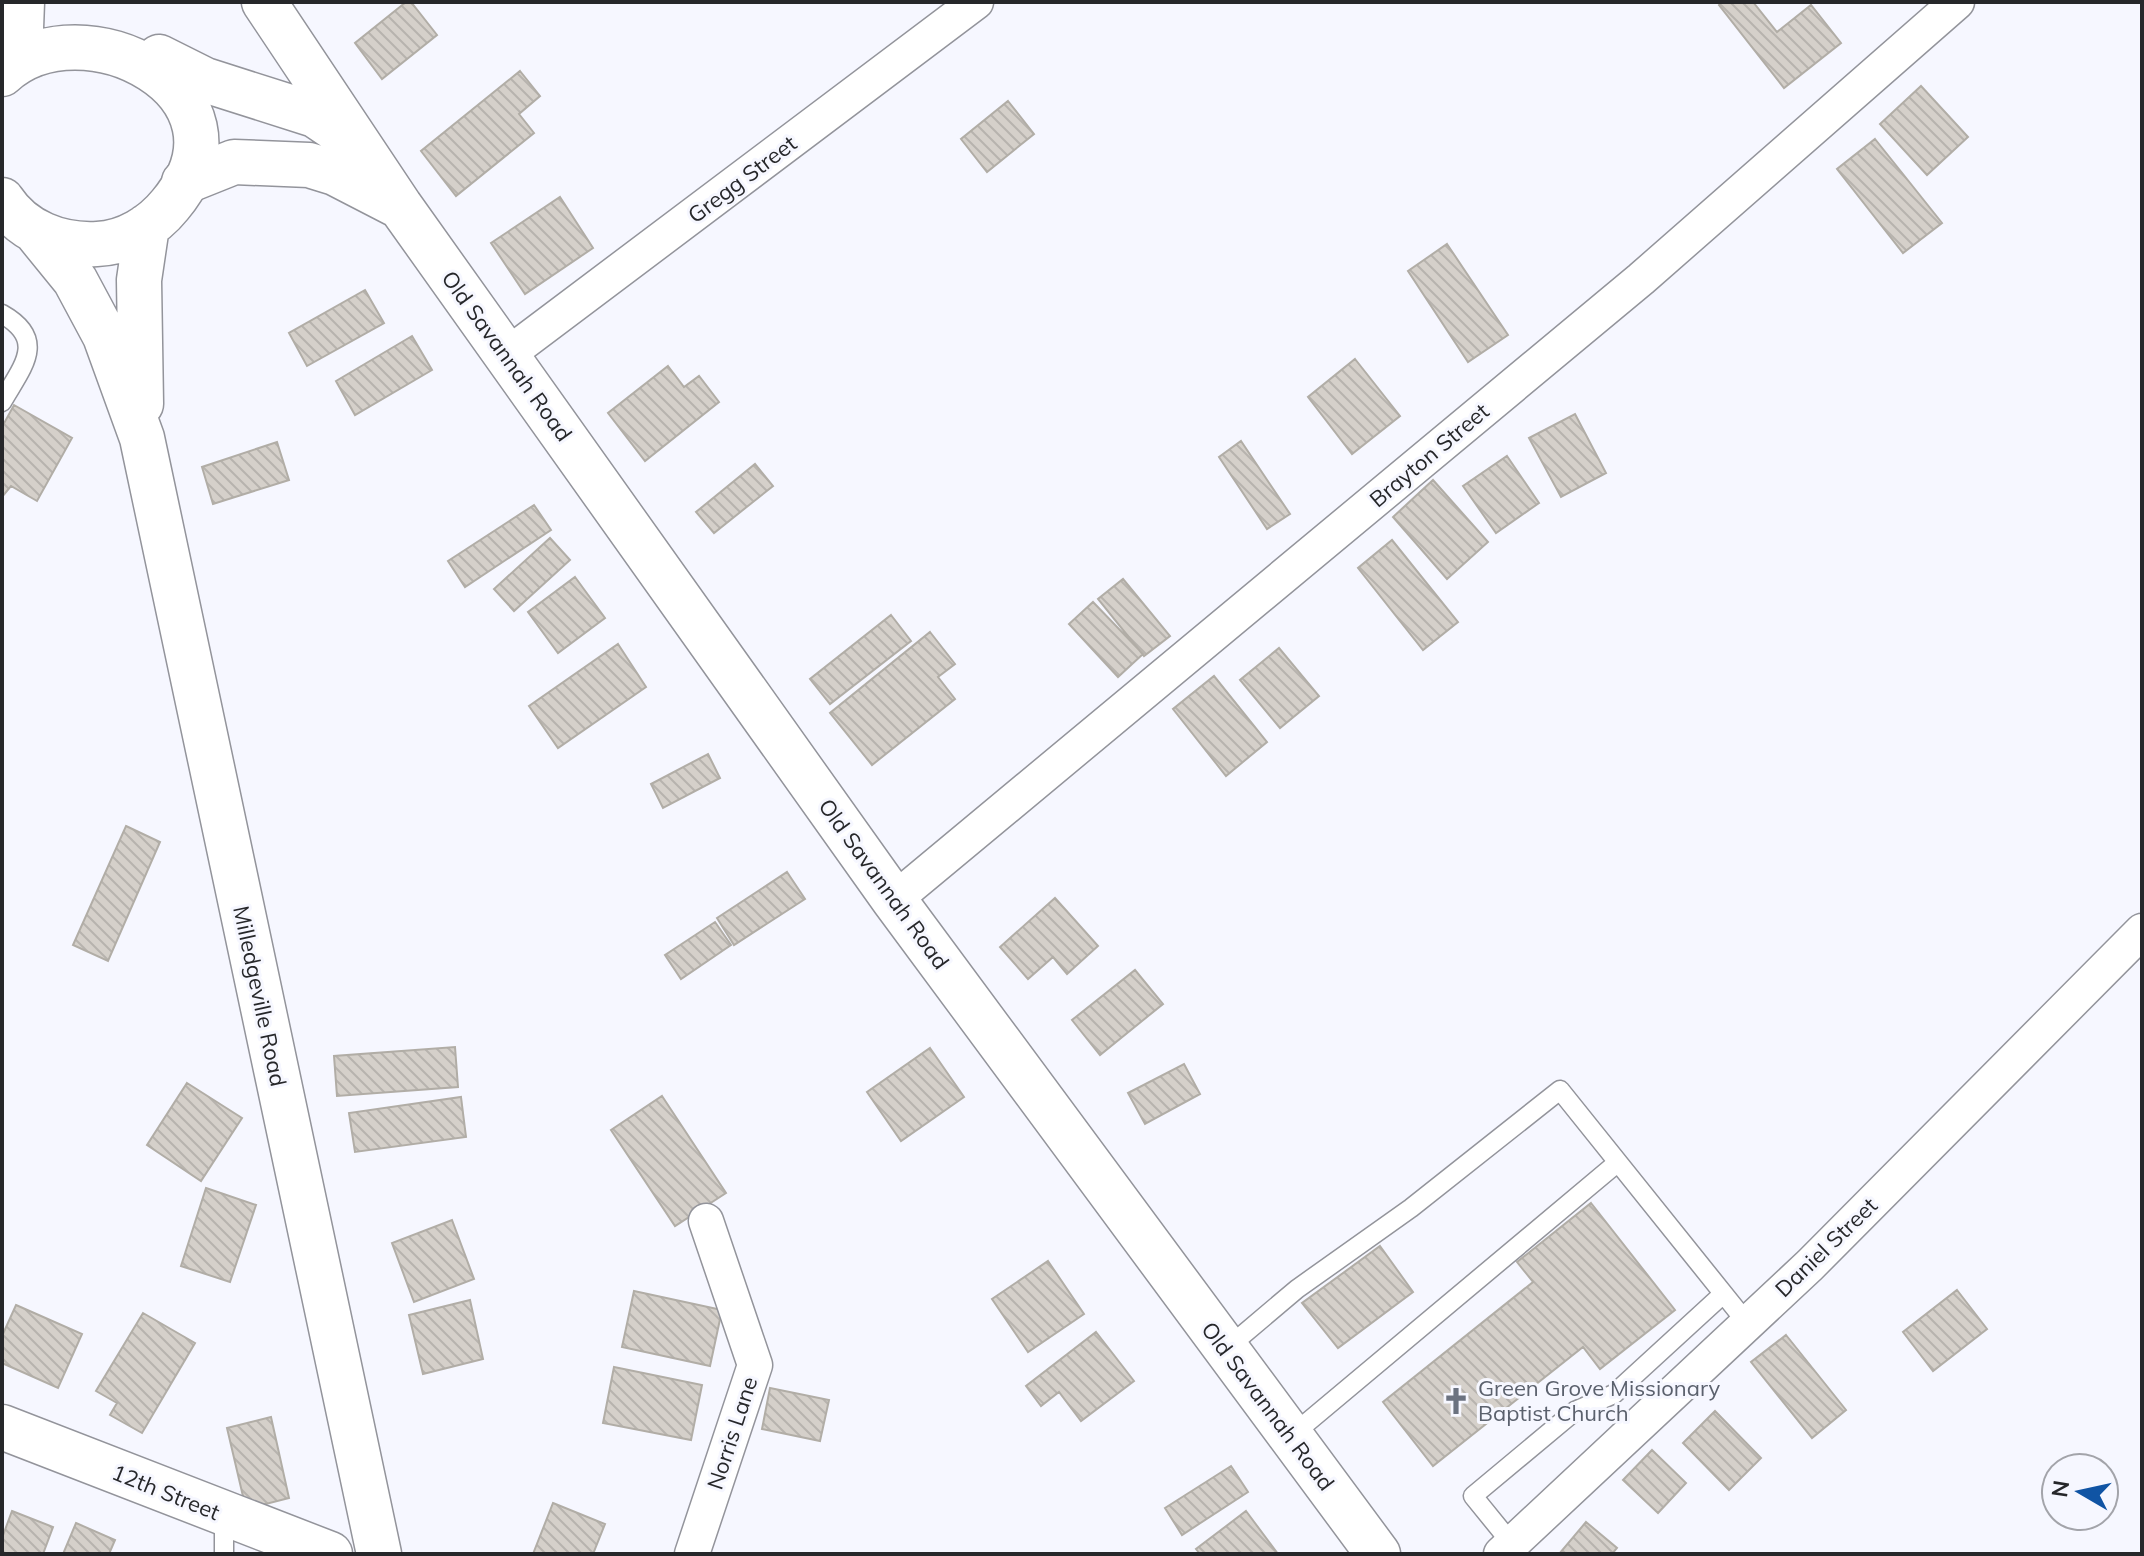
<svg xmlns="http://www.w3.org/2000/svg" width="2144" height="1556" font-family="Mulish,sans-serif">
  <style>
    .building { fill: url(#building-back-hatch); stroke: #b1ada6; stroke-width: 2 }
    .lines { fill: none; stroke-linecap: round; stroke-linejoin: round }
    .service-casing { stroke: #93949b; stroke-width: 21 }
    .minor-casing { stroke: #93949b; stroke-width: 37 }
    .tertiary-casing { stroke: #93949b; stroke-width: 47 }
    .secondary-casing { stroke: #93949b; stroke-width: 47 }
    .service { stroke: #fff; stroke-width: 18 }
    .minor { stroke: #fff; stroke-width: 34 }
    .tertiary { stroke: #fff; stroke-width: 44 }
    .secondary { stroke: #fff; stroke-width: 44 }
    .labels { text-anchor: middle; dominant-baseline: central; stroke-width: 6; stroke-linejoin: round; paint-order: stroke }
    .street-label { font-size: 22px; fill: #26272a; stroke: #f6f7ff }
    .worship-label { font-size: 22px; fill: #5b616d; stroke: #f6f7ff; text-anchor: start }
  </style>
  <defs>
    <pattern id="building-back-hatch" width="6" height="6" patternUnits="userSpaceOnUse" patternTransform="scale(2)"><rect width="6" height="6" fill="#d5d0ca"/><path d="M-1 5l2 2M0 0l6 6M5-1l2 2" fill="none" stroke="#b7b3ae"/></pattern>
  </defs>
  <rect width="100%" height="100%" fill="#f6f7ff"/>
  <path class="building" d="M406 2H411L437 35 382 79 355 43Z
    M1722 2H1753L1777 32 1811 5 1841 43 1784 88 1719 5Z
    M520 71 540 96 519 114 534 133 456 196 421 151Z
    M1921 86 1968 137 1927 175 1880 124Z
    M1008 101 1034 134 987 172 961 139Z
    M1875 139 1942 223 1903 253 1837 169Z
    M560 197 593 248 525 294 491 243Z
    M1447 244 1508 335 1468 362 1408 271Z
    M365 290 384 323 307 366 289 333Z
    M412 336 432 370 355 415 336 381Z
    M1355 359 1400 416 1352 454 1308 397Z
    M668 366 684 387 699 376 719 402 645 461 608 413Z
    M14 405 72 438 37 501 11 486 2 497V427Z
    M1575 414 1606 473 1561 497 1529 438Z
    M1241 441 1290 514 1267 529 1219 457Z
    M277 442 289 480 213 504 202 467Z
    M1507 456 1539 503 1496 533 1463 486Z
    M755 464 773 486 714 533 696 512Z
    M1433 480 1488 542 1447 579 1393 517Z
    M534 505 551 530 465 587 448 561Z
    M550 538 570 560 514 611 494 589Z
    M1392 540 1458 622 1423 650 1358 568Z
    M575 577 605 618 558 653 528 612Z
    M1123 579 1170 636 1144 656 1098 599Z
    M1093 602 1143 654 1118 677 1069 624Z
    M891 615 911 641 830 704 810 679Z
    M930 632 955 664 938 677 955 699 872 765 830 713Z
    M618 644 646 687 558 748 529 706Z
    M1279 648 1319 696 1280 728 1240 680Z
    M1214 676 1267 742 1226 776 1173 709Z
    M708 754 720 778 663 808 651 784Z
    M126 826 160 842 108 961 73 945Z
    M787 872 805 899 734 945 717 918Z
    M1055 898 1098 946 1067 974 1053 957 1028 979 1000 947Z
    M715 922 731 945 681 979 665 955Z
    M1135 970 1163 1004 1100 1055 1072 1020Z
    M455 1047 458 1087 337 1096 334 1056Z
    M930 1048 964 1097 901 1141 867 1092Z
    M1184 1064 1200 1094 1145 1124 1128 1093Z
    M187 1083 242 1118 201 1181 147 1145Z
    M662 1096 726 1193 675 1226 611 1130Z
    M461 1097 466 1137 355 1152 349 1113Z
    M206 1188 256 1205 230 1282 181 1266Z
    M1591 1203 1675 1310 1600 1369 1583 1347 1433 1466 1383 1402 1533 1282 1517 1262Z
    M452 1220 474 1279 414 1302 392 1243Z
    M1380 1246 1413 1292 1338 1348 1302 1303Z
    M1048 1261 1084 1314 1028 1352 992 1299Z
    M1957 1290 1987 1329 1933 1371 1903 1332Z
    M634 1291 722 1310 710 1366 622 1347Z
    M470 1300 483 1359 423 1374 409 1315Z
    M16 1305 82 1334 58 1388 2 1363V1336Z
    M143 1313 195 1343 142 1433 110 1415 117 1403 96 1391Z
    M1096 1332 1134 1381 1081 1421 1059 1392 1041 1406 1026 1386Z
    M1786 1335 1846 1410 1812 1438 1751 1362Z
    M614 1367 702 1385 691 1440 603 1423Z
    M770 1388 829 1400 820 1441 762 1429Z
    M1715 1411 1761 1458 1729 1490 1683 1443Z
    M271 1417 289 1498 246 1509 227 1428Z
    M1652 1450 1686 1483 1658 1513 1623 1480Z
    M1231 1466 1248 1492 1182 1535 1165 1508Z
    M553 1503 605 1524 593 1554H533Z
    M12 1511 53 1527 43 1554H2V1538Z
    M1246 1511 1278 1554H1200L1196 1549Z
    M1586 1522 1617 1548 1612 1554H1559Z
    M76 1523 115 1540 109 1554H63Z"/>
  <g class="lines">
    <g class="service-casing">
      <path id="service" d="M2 314C48 340 22 367 2 402
        M1226 1349 1297 1289 1411 1208 1560 1090 1747 1323
        M1291 1436 1617 1163
        M224 1515V1554
        M1512 1544 1473 1496 1575 1411 1614 1394 1722 1295"/>
    </g>
    <g class="minor-casing">
      <path id="minor" d="M507 355 976 2
        M894 900 1641 279 1957 2
        M692 1554 755 1365 706 1221
        M1501 1554 1810 1265 2142 931"/>
    </g>
    <g class="tertiary-casing">
      <path id="tertiary" d="M264 2 400 206 894 900 1378 1554
        M159 57 205 80 315 115 349 138
        M184 182 234 162 309 165 335 173 397 205
        M2 1427 330 1554"/>
    </g>
    <g class="secondary-casing">
      <path id="secondary" d="M20 55 22 2
        M2 74C82 0 264 93 170 205 153 226 126 243 97 244 60 246 23 232 2 200
        M36 232 75 280 105 336 142 438 379 1554
        M141 404 139 280 147 226"/>
    </g>
    <use href="#service" class="service"/>
    <use href="#minor" class="minor"/>
    <use href="#tertiary" class="tertiary"/>
    <use href="#secondary" class="secondary"/>
  </g>
  <defs>
    <g id="church-bare" transform="scale(2.16)"><path d="M-1.2-6h2.4v3.5h3.3v2.4h-3.3V6h-2.4V-.1h-3.3v-2.4h3.3Z" fill="#6b7280" stroke="#f6f7ff" stroke-width="2.5" paint-order="stroke"/></g>
  </defs>
  <g fill-rule="evenodd">
    <use href="#church-bare" x="1456" y="1401"/>
  </g>
  <g class="labels">
    <g class="street-label">
      <text transform="translate(742 179) rotate(-37)">Gregg Street</text>
      <text transform="translate(507 356) rotate(54)">Old Savannah Road</text>
      <text transform="translate(1429 455) rotate(-40)">Brayton Street</text>
      <text transform="translate(884 884) rotate(54)">Old Savannah Road</text>
      <text transform="translate(260 996) rotate(78)">Milledgeville Road</text>
      <text transform="translate(1826 1247) rotate(-44)">Daniel Street</text>
      <text transform="translate(1268 1406) rotate(53)">Old Savannah Road</text>
      <text transform="translate(732 1433) rotate(-72)">Norris Lane</text>
      <text transform="translate(166 1492) rotate(22)">12th Street</text>
    </g>
    <g class="worship-label">
      <text x="1478" y="1388">Green Grove Missionary<tspan x="1478" dy="25">Baptist Church</tspan></text>
    </g>
  </g>
  <rect width="2144" height="1556" fill="none" stroke="#26272a" stroke-width="8"/>
  <g transform="translate(2080 1492) rotate(279)"><circle r="38" fill="#f6f7ff" stroke="#a3a4aa" stroke-width="2"/>
  <path d="M0-6L14 30L0 20L-14 30Z" fill="#1054a4"/>
  <text y="-12" font-size="22" font-weight="bold" text-anchor="middle" fill="#26272a">N</text>
  </g>
</svg>
